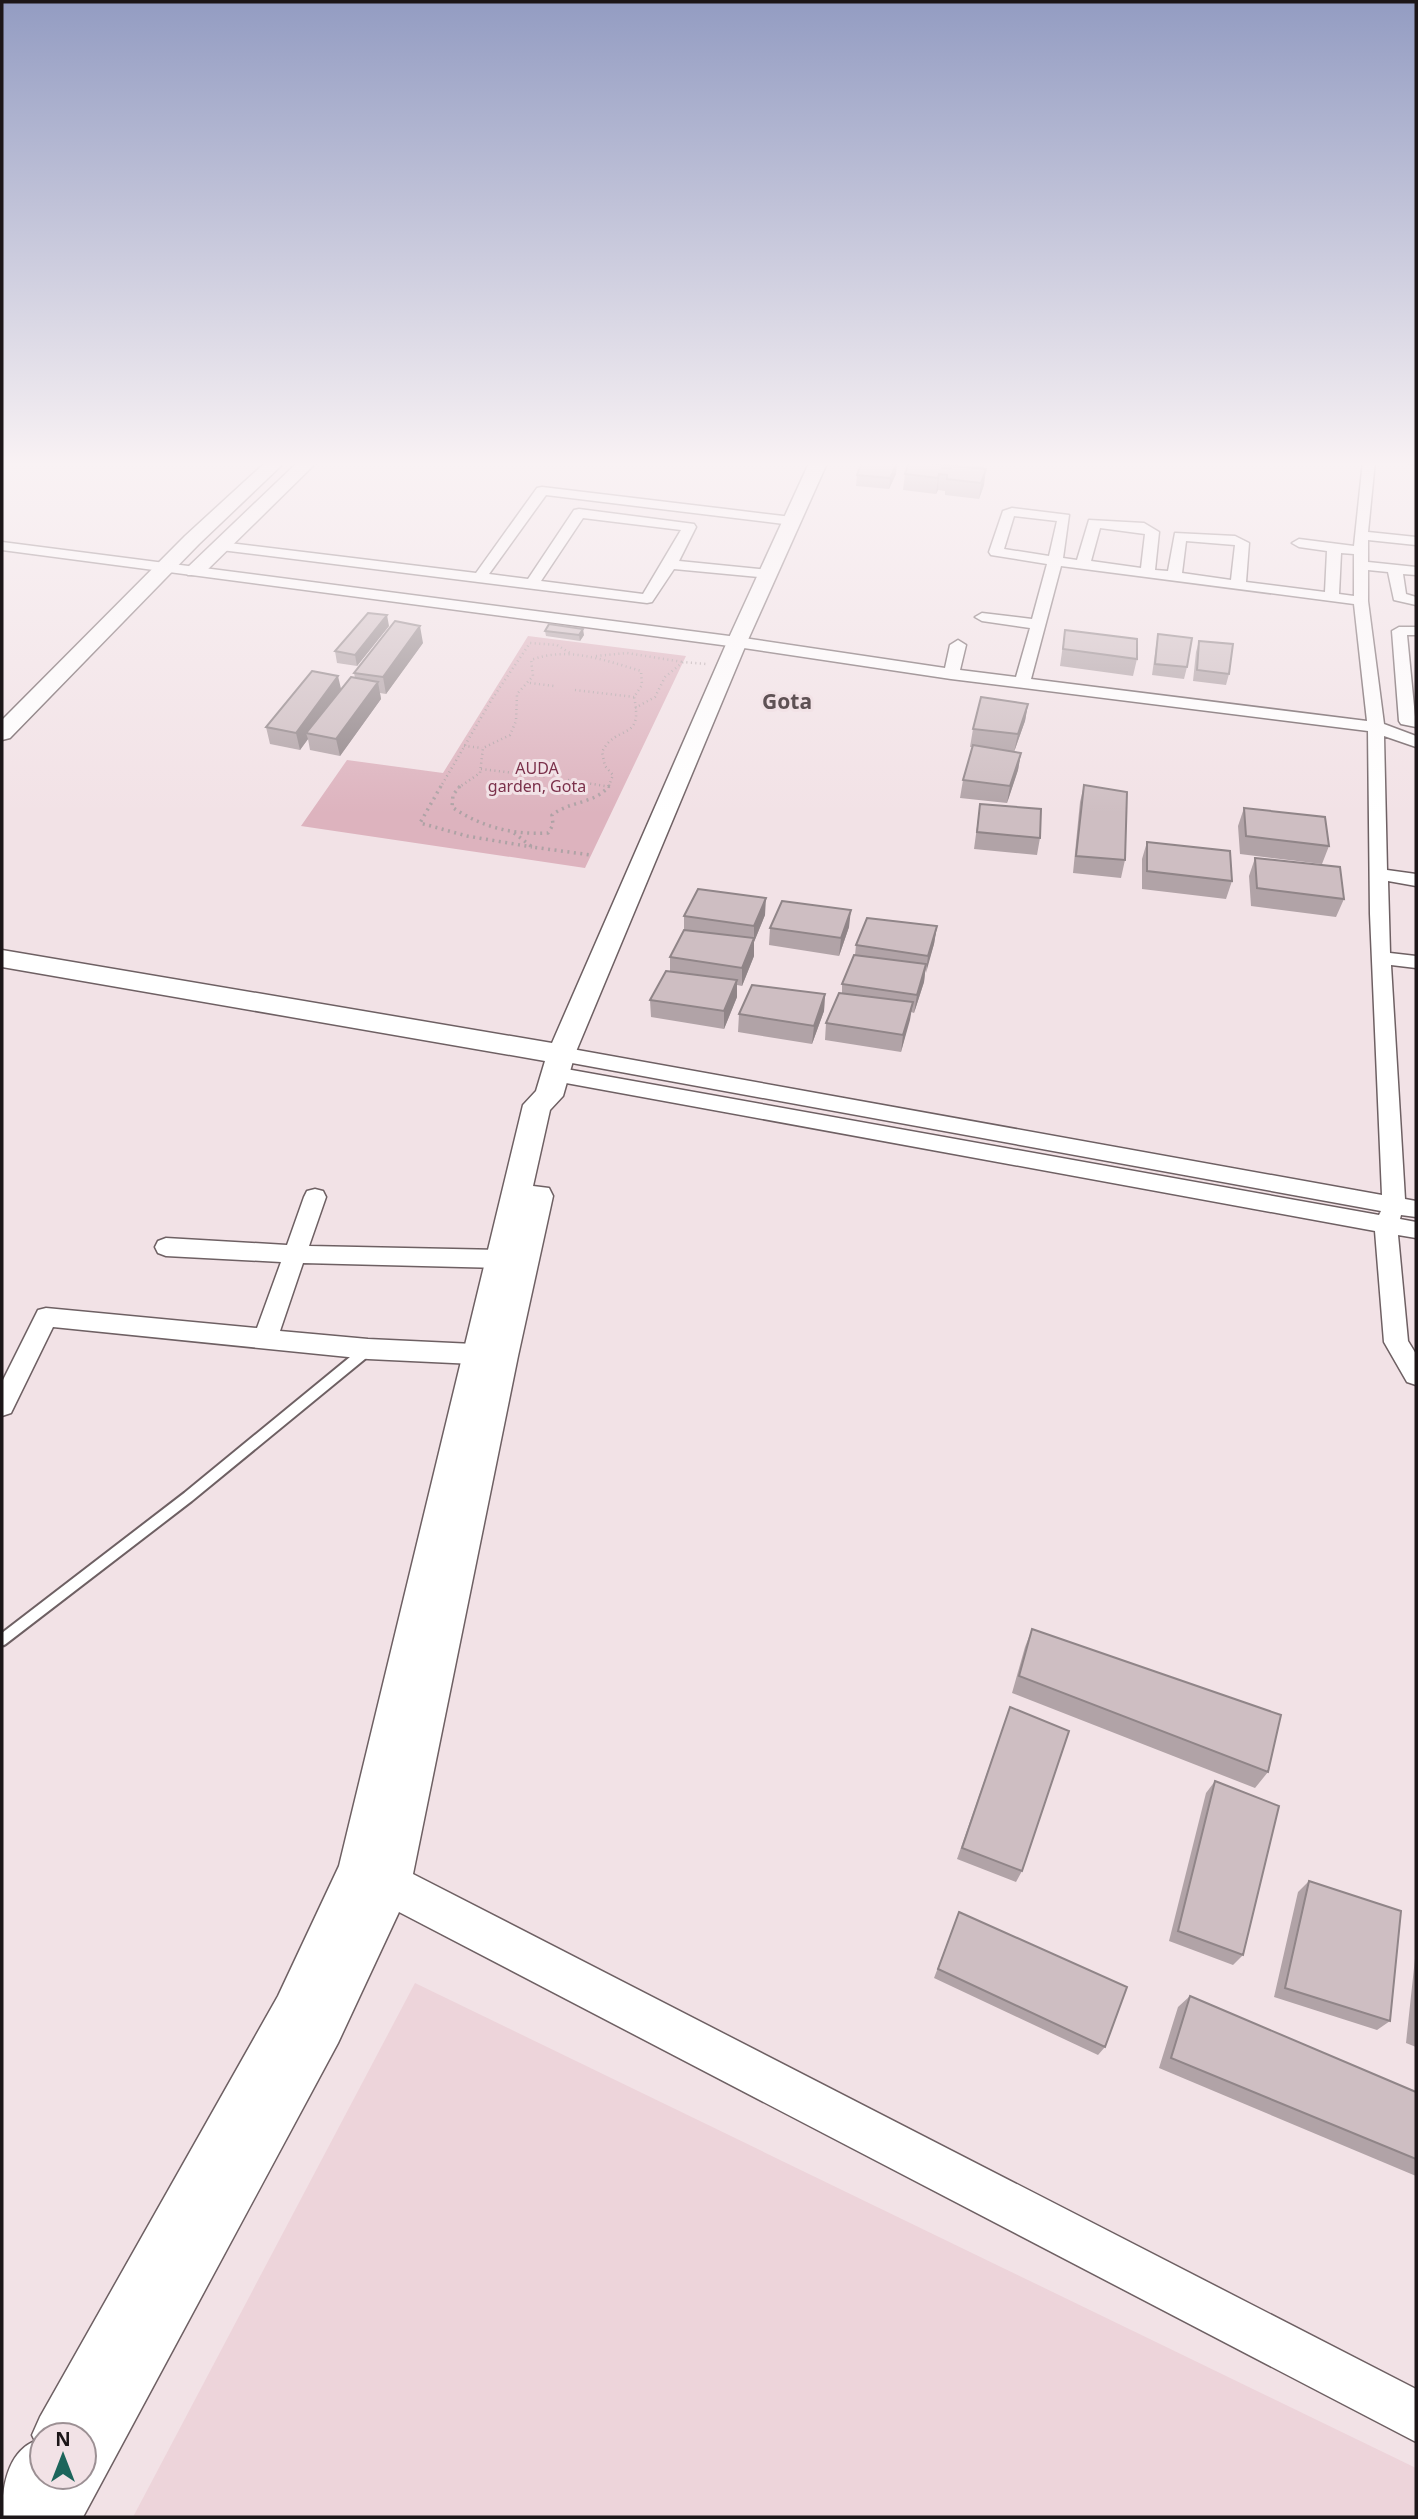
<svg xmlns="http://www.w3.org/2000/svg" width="1418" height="2519" font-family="'Noto Sans',sans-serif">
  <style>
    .built { fill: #edd4da }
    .green { fill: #ddb3be }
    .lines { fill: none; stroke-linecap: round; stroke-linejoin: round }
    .lane-casing { stroke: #6e6063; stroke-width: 15 }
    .street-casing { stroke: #6e6063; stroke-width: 3 }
    .secondary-casing { stroke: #6e6063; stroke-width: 3 }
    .path-far1 { stroke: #aea2a5; stroke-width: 2.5; stroke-dasharray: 1 3.5; stroke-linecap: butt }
    .path { stroke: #aea2a5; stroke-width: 3.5; stroke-dasharray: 2 4.5; stroke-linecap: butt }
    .lane { stroke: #fff; stroke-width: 11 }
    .street { fill: #fff; fill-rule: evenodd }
    .secondary { fill: #fff; fill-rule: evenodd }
    .wall { fill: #b1a3a7 }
    .shaded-wall { fill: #908588 }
    .building { fill: #cebec2; stroke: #908588; stroke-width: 2 }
    .labels { text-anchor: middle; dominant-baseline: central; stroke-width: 6; stroke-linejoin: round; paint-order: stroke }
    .far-park-label { font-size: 16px; fill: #7b314b; stroke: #f2e2e6 }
    .far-district-label { font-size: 21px; font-weight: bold; fill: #5e5154; stroke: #f2e2e6 }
  </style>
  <rect width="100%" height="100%" fill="#f2e2e6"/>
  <path class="built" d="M415 1983 1416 2468V2517H133Z"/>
  <path class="green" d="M528 636 686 656 585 868 301 826 347 760 443 773Z"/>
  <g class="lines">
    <g class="lane-casing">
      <path id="lane" d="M2 1640 188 1497 366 1351"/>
    </g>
    <g class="street-casing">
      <path id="street" d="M1363 461H1375L1368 532 1416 537V545L1368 540V562L1416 567V575L1403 574 1406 594 1416 597V605L1394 600 1388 572 1368 570V601L1384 724 1416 736V747L1384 736 1387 870 1416 874V886L1388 881 1390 953 1416 956V968L1391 965 1405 1199 1416 1201V1217L1401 1215 1400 1219 1416 1222V1238L1398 1235 1408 1341 1416 1354V1385L1407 1382 1384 1342 1375 1231 555 1081 545 1074 555 1067 1379 1215 1381 1211 561 1061 551 1054 561 1047 1382 1195 1370 914 1368 731 951 679 737 647 2 550V542L737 637 945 668 950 645 958 640 966 645 960 670 1016 677 1030 628 982 621 975 617 982 613 1032 619 1047 564 991 555 989 552 1003 511 1012 508 1069 515 1063 558 1077 560 1089 520 1144 523 1159 532 1155 570 1168 571 1175 533 1235 536 1249 543 1246 582 1325 592 1327 551 1299 547 1292 543 1299 539 1354 546ZM1014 516 1057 521 1049 556 1004 549ZM1100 528 1145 534 1141 568 1091 561ZM1186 541 1235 545 1231 580 1182 573ZM1341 553 1354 554V596L1339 594ZM1061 566 1354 604 1367 721 1031 679Z
        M1409 461H1416V465L1410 464Z
        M542 487 792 517 799 521 792 525 546 495 489 574 528 579 574 510 579 509 694 524 696 527 679 561 768 570 775 574 768 578 674 569 652 602 647 603 221 550 214 546 221 542 476 573 537 488ZM583 518 681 530 643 594 541 581Z
        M1399 627H1416V635H1407L1416 727 1401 724 1399 721 1392 631Z
        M315 1189 323 1191 326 1197 309 1246 501 1250 509 1253 512 1259 509 1265 501 1268 303 1263 280 1331 368 1339 495 1345 503 1348 507 1355 503 1362 495 1365 368 1359 53 1327 11 1413 2 1416V1382L38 1310 46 1308 257 1328 281 1262 166 1256 158 1253 155 1247 158 1241 166 1238 287 1245 304 1197 307 1191Z"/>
    </g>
    <g class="secondary-casing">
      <path id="secondary" d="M267 461H286L199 544 10 738 2 740V720L185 536Z
        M299 461H318L202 575H188L185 571 188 567Z
        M810 461H828L747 642 575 1054 563 1096 550 1110 533 1186 549 1188 553 1196 518 1356 413 1874 1416 2389V2442L399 1912 338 2043 83 2517H2C2 2490 6 2453 35 2441L32 2435 40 2417 278 1996 339 1866 523 1105 536 1091 545 1061 2 967V950L552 1043 727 642ZM42 2435H84V2477H42Z"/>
    </g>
    <path class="path-far1" d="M596 656 627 653 683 662
      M530 683 554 686
      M575 690 634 697
      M635 708 655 697 665 677 683 662 706 664
      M464 746 482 748
      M481 769 548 777
      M568 780 611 787
      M440 788 492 699 530 643 557 645 570 653
      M458 788 480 773 483 748 510 735 516 721 517 694 533 676 531 660C568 646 604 660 641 671L642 685 634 697C644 743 616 723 602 752L605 766 613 775 608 788"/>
    <path class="path" d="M441 786 420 823 467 836 532 847
      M460 786 453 795 452 807C481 827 513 835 548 833L553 825 552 815C569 801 595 804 609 786
      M608 786 611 787
      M514 833 532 847 591 855"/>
    <use href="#lane" class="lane"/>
    <use href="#street" class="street"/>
    <use href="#secondary" class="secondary"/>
  </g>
  <path class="wall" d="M941 461H990L989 464H984V485L979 499 945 495V491L938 490 936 494 903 490 905 474 940 464Z
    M897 464 896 474 889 489 856 486 857 475Z
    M389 626 357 666 337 663 335 651Z
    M1065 630 1137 659 1133 676 1060 666Z
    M545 631 584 635 580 641 546 636Z
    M1158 634 1187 667 1184 679 1152 675 1156 646Z
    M1199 641 1229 674 1226 685 1193 681 1196 652Z
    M423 643 386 694 380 693 381 699 340 756 310 750 308 739 300 750 270 744 266 727 341 689 355 678 354 673Z
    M1028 704 1025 721 1014 752 1021 753 1018 770 1007 803 960 798 963 780 972 747H970L973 729Z
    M1084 785 1125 860 1121 878 1073 873 1080 802Z
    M980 804 1040 838 1037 855 974 849Z
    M1244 808 1329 846 1322 864 1240 854 1238 826Z
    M1147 842 1232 881 1226 899 1142 889V859Z
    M1255 858 1344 899 1336 917 1251 906 1249 876Z
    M765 915 754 942V956L742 986 737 985V997L724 1029 651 1017 650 1000 670 971V957L684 930V916Z
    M937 926 934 944 925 973 924 982 914 1013 911 1012 901 1052 825 1040 826 1023 842 993V984L855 955 856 945Z
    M849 927 839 956 769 945 770 928Z
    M825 994 824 1011 812 1044 738 1032 739 1014Z
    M1032 1629 1268 1772 1255 1788 1012 1693 1025 1647Z
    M1010 1707 1022 1871 1016 1882 957 1859Z
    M1215 1781 1243 1955 1233 1965 1169 1941 1206 1793Z
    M1309 1881 1390 2021 1377 2030 1274 1997 1298 1892Z
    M959 1912 1105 2047 1098 2055 934 1978Z
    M1416 1949V2047L1406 2043Z
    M1190 1996 1416 2092V2176L1159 2068 1178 2007Z"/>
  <path class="shaded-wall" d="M897 464 896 474 889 489 890 478Z
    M986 469 984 485 979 499 981 483Z
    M939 474 938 490 936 494 938 478Z
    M387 615 389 626 357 666 355 655Z
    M420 626 423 643 386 694 383 677Z
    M583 629 584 635 580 641 579 635Z
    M338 676 342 693 306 733 308 739 300 750 296 733Z
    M378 682 381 699 340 756 336 739Z
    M1028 704 1025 721 1014 752 1018 734Z
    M1021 753 1018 770 1007 803 1010 786Z
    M766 898 765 915 754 942V956L742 986V968L754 940V926Z
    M851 910 849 927 839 956 841 938Z
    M937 926 934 944 926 973 928 956Z
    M926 964 924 982 914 1013 917 995Z
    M737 980V997L724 1029V1011Z
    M825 994 824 1011 812 1044 814 1026Z
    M913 1002 910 1020 901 1052 903 1035Z"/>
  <path class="building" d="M862 461H874L897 464 890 478 857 475Z
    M909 461 943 465 942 468 950 469 952 466 986 469 981 483 947 479V475L939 474 938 478 905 474Z
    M941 461H984L982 468 943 465 940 464Z
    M368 613 387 615 355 655 335 651Z
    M395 621 420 626 383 677 354 673Z
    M549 624 583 629 579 635 545 631Z
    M1065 630 1137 639V659L1063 649Z
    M1158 634 1192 638 1187 667 1155 664Z
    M1199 641 1233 644 1229 674 1197 670Z
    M312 671 338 676 296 733 266 727Z
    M351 677 378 682 336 739 306 733Z
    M981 697 1028 704 1018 734 973 729Z
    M973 745 1021 753 1010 786 963 780Z
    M1084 785 1127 792 1125 860 1076 856Z
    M980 804 1041 809 1040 838 977 832Z
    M1244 808 1325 817 1329 846 1246 836Z
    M1147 842 1230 851 1232 881 1147 871Z
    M1255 858 1340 867 1344 899 1257 888Z
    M698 889 766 898 754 926 684 916Z
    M782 901 851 910 841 938 770 928Z
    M867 918 937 926 928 956 856 945Z
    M684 930 754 938 742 968 670 957Z
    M854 955 926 964 917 995 842 984Z
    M666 971 737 980 724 1011 650 1000Z
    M752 985 825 994 814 1026 739 1014Z
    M839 993 913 1002 903 1035 826 1023Z
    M1032 1629 1281 1715 1268 1772 1019 1676Z
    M1010 1707 1069 1731 1022 1871 962 1848Z
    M1215 1781 1279 1806 1243 1955 1178 1931Z
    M1309 1881 1401 1911 1390 2021 1285 1988Z
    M959 1912 1127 1987 1105 2047 938 1969Z
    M1190 1996 1416 2092V2159L1171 2058Z"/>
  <linearGradient id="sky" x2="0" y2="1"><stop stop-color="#939cc2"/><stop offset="0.57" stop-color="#f9f2f4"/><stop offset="1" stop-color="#f9f2f4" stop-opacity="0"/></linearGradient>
  <rect width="1418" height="814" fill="url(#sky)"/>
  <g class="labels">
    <g class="far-park-label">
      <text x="537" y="768">AUDA<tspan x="537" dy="18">garden, Gota</tspan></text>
    </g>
    <g class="far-district-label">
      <text x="787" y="701">Gota</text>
    </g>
  </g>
  <rect width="1418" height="2519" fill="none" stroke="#1c1618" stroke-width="7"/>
  <g transform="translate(63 2456)"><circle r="33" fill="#f2e2e6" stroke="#9c9094" stroke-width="2"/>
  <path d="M0-5L12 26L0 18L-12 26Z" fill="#1d655b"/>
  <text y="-10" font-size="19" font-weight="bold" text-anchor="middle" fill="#1c1618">N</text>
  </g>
</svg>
